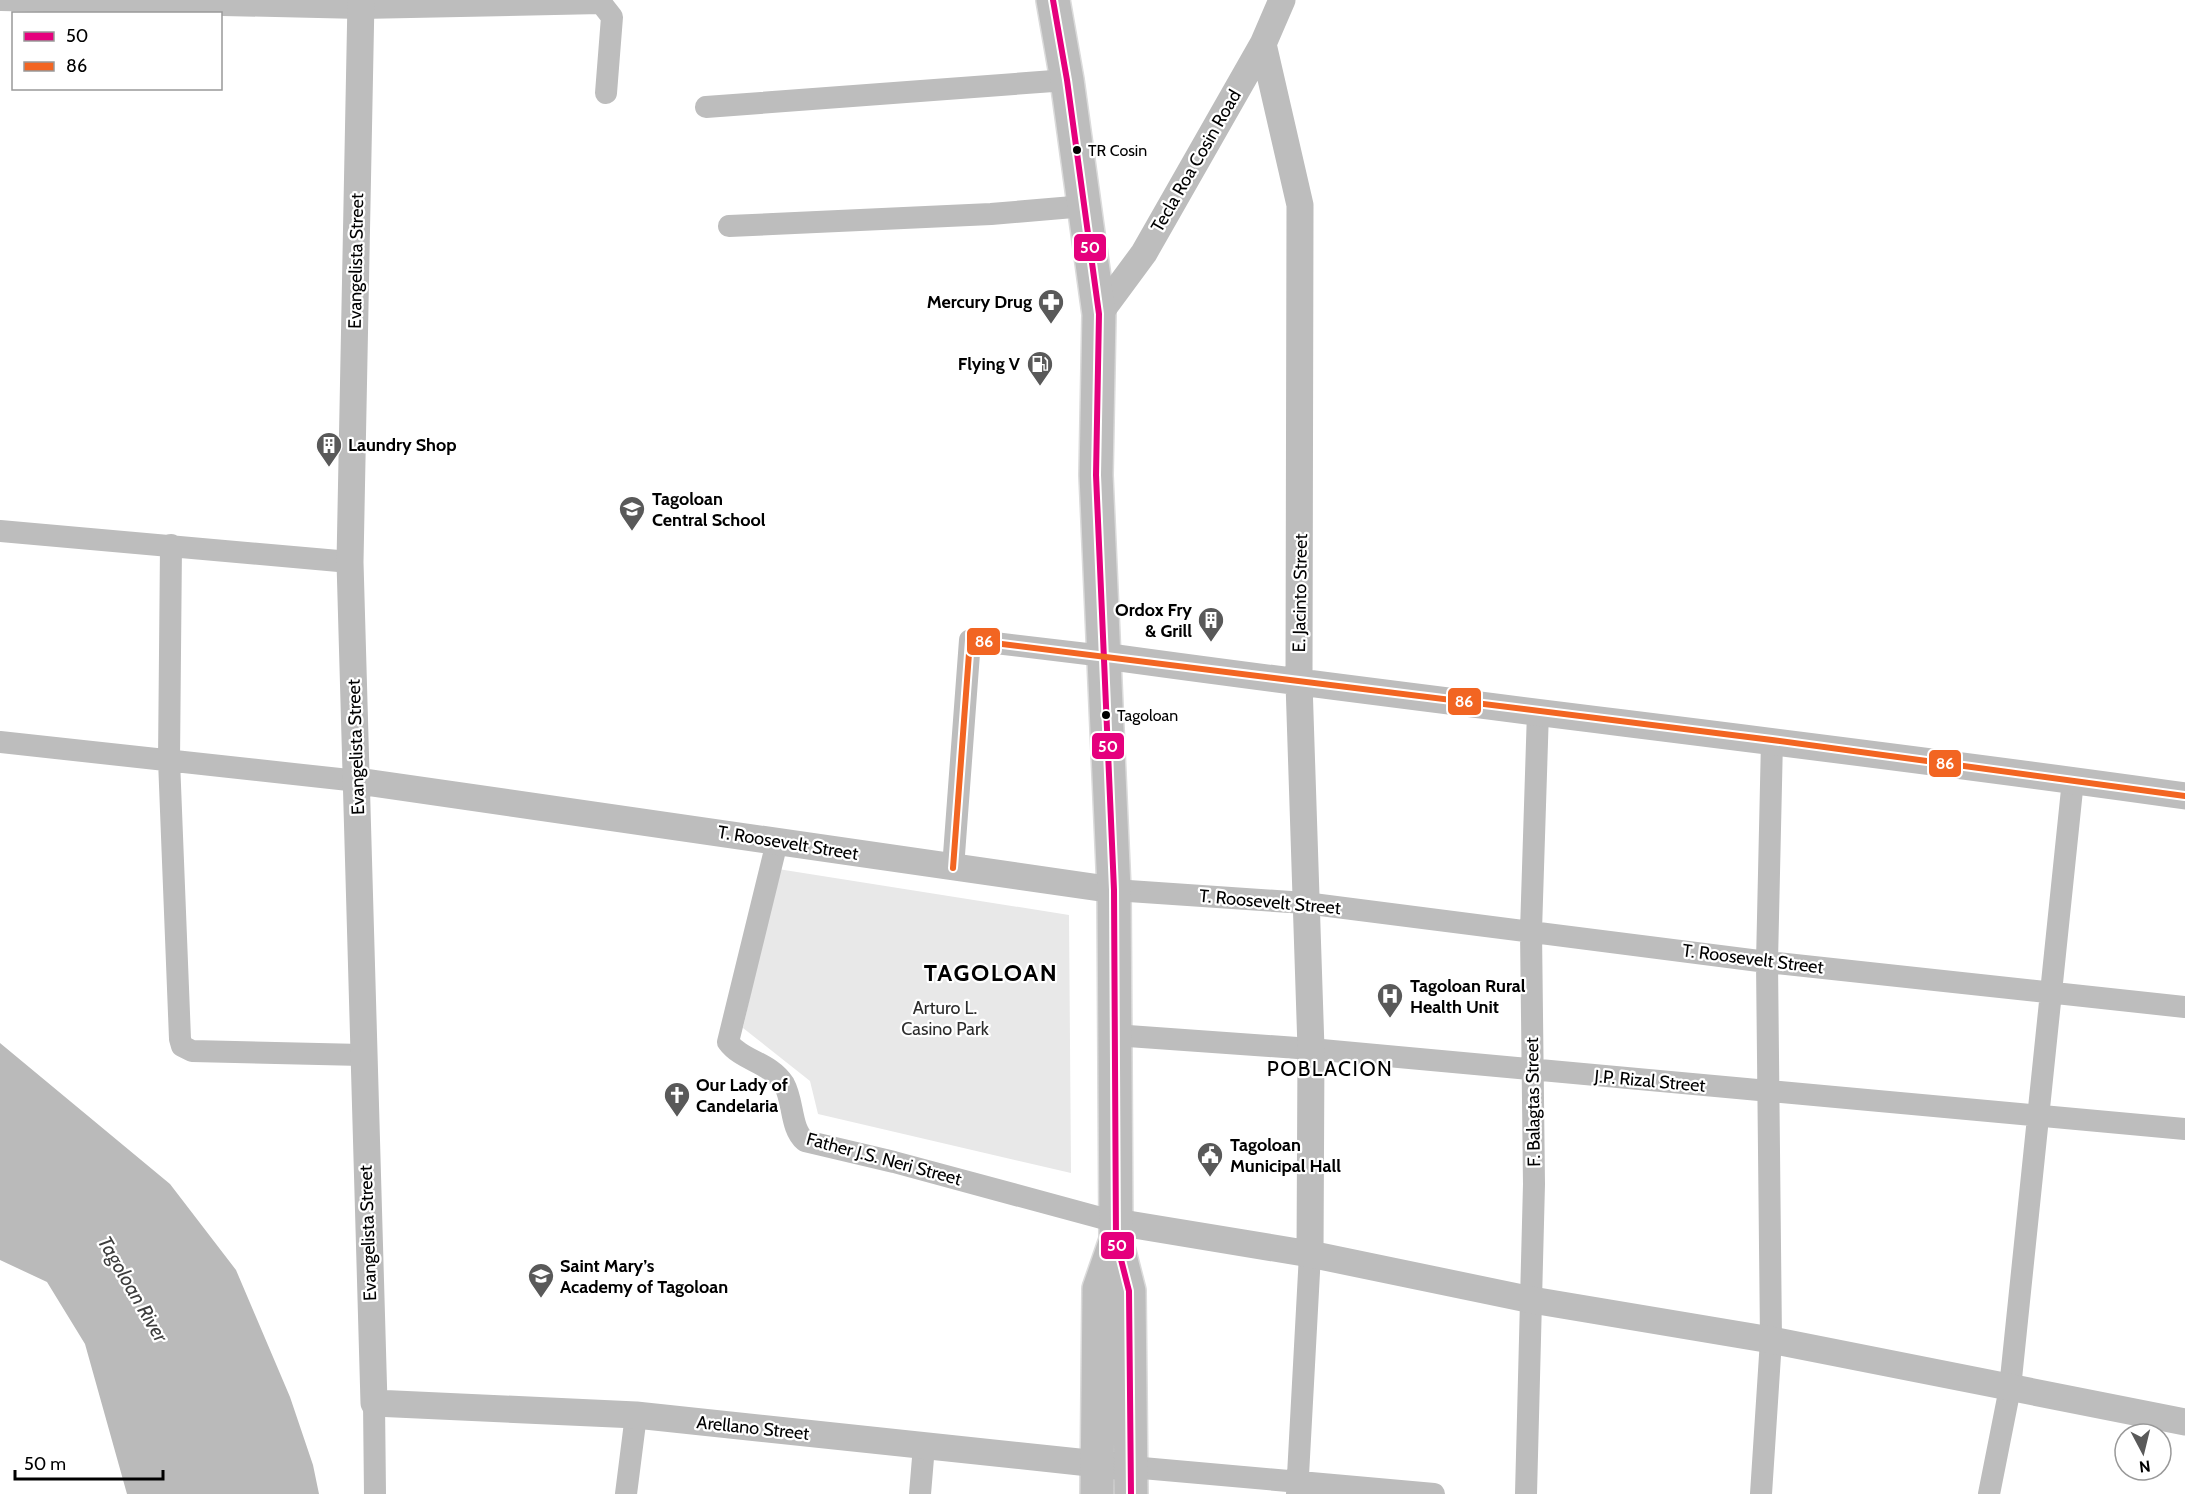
<svg xmlns="http://www.w3.org/2000/svg" width="2185" height="1494" font-family="Cabin,sans-serif">
  <style>
    .green { fill: #e8e8e8 }
    .water { fill: #bababa }
    .lines { fill: none; stroke-linecap: round; stroke-linejoin: round }
    .trunk-casing { stroke: #dbdbdb; stroke-width: 36 }
    .minor { stroke: #bdbdbd; stroke-width: 22 }
    .tertiary { stroke: #bdbdbd; stroke-width: 27 }
    .trunk { stroke: #bdbdbd; stroke-width: 33 }
    .bus-1-casing { stroke: #fff; stroke-width: 10 }
    .bus-2-casing { stroke: #fff; stroke-width: 10 }
    .bus-1 { stroke: #e5007d; stroke-width: 6 }
    .bus-2 { stroke: #f26522; stroke-width: 6 }
    .bus-dot { fill: #000; stroke: #fff; stroke-width: 2 }
    .labels { text-anchor: middle; dominant-baseline: central; stroke-width: 4.5; stroke-linejoin: round; paint-order: stroke }
    .bus-label { font-size: 16px; fill: #000; stroke: #fff; text-anchor: start }
    .street-label { font-size: 18px; fill: #000; stroke: #fff }
    .poi-label { font-size: 18px; font-weight: bold; fill: #000; stroke: #fff; text-anchor: start }
    .park-label { font-size: 18px; fill: #2c2c2c; stroke: #fff }
    .water-label { font-size: 20px; font-style: italic; fill: #3d3d3d; stroke: #fff }
    .quarter-label { font-size: 21px; letter-spacing: 1.5px; fill: #000; stroke: #fff }
    .district-label { font-size: 24px; font-weight: bold; letter-spacing: 1.5px; fill: #000; stroke: #fff }
    .line-badge { stroke: #fff; stroke-width: 2 }
    .badge-label { font-size: 16px; text-anchor: middle; font-weight: bold; fill: #fff }
  </style>
  <rect width="100%" height="100%" fill="#fff"/>
  <path class="green" d="M778 869 1069 915 1071 1173 818 1114 810 1081 743 1028Z"/>
  <path class="water" d="M0 1043 170 1184 236 1270 290 1397 313 1465 319 1494H127L85 1344 47 1282 0 1260Z"/>
  <g class="lines">
    <g class="trunk-casing">
      <path id="trunk" d="M1053 0 1067 80 1099 314 1096 475 1114 890 1116 1240 1129 1291 1131 1494
        M1097 1494 1099 1289 1116 1240"/>
    </g>
    <path class="minor" d="M1 0 361 8 601 3 612 17 606 93
      M706 107 1067 80
      M729 226 991 214 1085 206
      M0 531 350 562
      M171 545 169 760 180 1039 182 1046 192 1051 362 1055
      M0 742 358 781
      M777 842 728 1042C742 1061 770 1062 784 1084 794 1102 790 1128 805 1141L894 1162 1116 1222
      M953 868 970 640 1104 656
      M1114 890 1305 903 1767 962 2185 1007
      M1114 1035 1311 1049 2185 1129
      M374 1403 375 1494
      M1131 1467 1434 1494
      M626 1494 636 1415
      M920 1494 924 1446
      M1297 1494 1310 1254
      M1526 1494 1534 1184 1531 931 1538 711
      M1761 1494 1771 1340 1767 962 1772 740
      M1989 1494 2010 1388 2073 780"/>
    <path class="tertiary" d="M361 0 350 562 374 1403 636 1415 1117 1466
      M1263 44 1300 205 1299 683 1311 1049 1310 1254
      M1099 314 1144 253 1263 44 1282 0
      M1104 656C1464 706 1825 745 2185 796
      M358 781 1114 890
      M1116 1222 1310 1254 1532 1300 1771 1340 2185 1422"/>
    <use href="#trunk" class="trunk"/>
    <g class="bus-1-casing">
      <path id="bus-1" d="M1053 0 1067 80 1099 314 1096 475 1114 890 1116 1240 1129 1291 1131 1494"/>
    </g>
    <g class="bus-2-casing">
      <path id="bus-2" d="M953 868 970 640 1772 740 2185 796"/>
    </g>
    <use href="#bus-1" class="bus-1"/>
    <use href="#bus-2" class="bus-2"/>
  </g>
  <defs>
    <g id="pharmacy-pin" transform="scale(1.35)"><path d="M0 17L-7.5 6A9.5 9.5 0 1 1 7.5 6Z" fill="#595959" stroke="#fff"/><path d="M-2-6h4v4h4v4h-4v4h-4v-4h-4v-4h4Z" fill="#fff"/></g>
    <g id="fuel-pin" transform="scale(1.35)"><path d="M0 17L-7.5 6A9.5 9.5 0 1 1 7.5 6Z" fill="#595959" stroke="#fff"/><path d="M-5.5-6h7V0h2V4h1.3V-2.5L3-4.5l.8-.8L6-3V5H2.5V1h-1V6h-7ZM-4.2-4.7v3.2H.2V-4.7Z" fill="#fff"/></g>
    <g id="building-pin" transform="scale(1.35)"><path d="M0 17L-7.5 6A9.5 9.5 0 1 1 7.5 6Z" fill="#595959" stroke="#fff"/><path d="M-4-6H4V6H1V3H-1V6H-4ZM-2.5-4.3h1.7v1.8h-1.7ZM.8-4.3h1.7v1.8H.8ZM-2.5-1h1.7V.8h-1.7ZM.8-1h1.7V.8H.8Z" fill="#fff"/></g>
    <g id="school-pin" transform="scale(1.35)"><path d="M0 17L-7.5 6A9.5 9.5 0 1 1 7.5 6Z" fill="#595959" stroke="#fff"/><path d="M0-5L7-2L0 1L-7-2ZM-4 1L0 2.5L4 1V4Q0 6-4 4Z" fill="#fff"/></g>
    <g id="hospital-pin" transform="scale(1.35)"><path d="M0 17L-7.5 6A9.5 9.5 0 1 1 7.5 6Z" fill="#595959" stroke="#fff"/><path d="M-5-5h3v3.5h4V-5h3V5h-3V1.5h-4V5h-3Z" fill="#fff"/></g>
    <g id="church-pin" transform="scale(1.35)"><path d="M0 17L-7.5 6A9.5 9.5 0 1 1 7.5 6Z" fill="#595959" stroke="#fff"/><path d="M-1.2-6h2.4v3.5h3.3v2.4h-3.3V6h-2.4V-.1h-3.3v-2.4h3.3Z" fill="#fff"/></g>
    <g id="civic-pin" transform="scale(1.35)"><path d="M0 17L-7.5 6A9.5 9.5 0 1 1 7.5 6Z" fill="#595959" stroke="#fff"/><path d="M-.6-6.5H3V-4.5H.6V-3L4-1V1h2V6H-6V1h2V-1L-.6-3ZM-1.2 2.5V6h2.4V2.5Z" fill="#fff"/></g>
  </defs>
  <g fill-rule="evenodd">
    <use href="#pharmacy-pin" x="1051" y="302"/>
    <use href="#fuel-pin" x="1040" y="364"/>
    <use href="#building-pin" x="329" y="445"/>
    <use href="#school-pin" x="632" y="509"/>
    <use href="#building-pin" x="1211" y="620"/>
    <use href="#hospital-pin" x="1390" y="996"/>
    <use href="#church-pin" x="677" y="1095"/>
    <use href="#civic-pin" x="1210" y="1155"/>
    <use href="#school-pin" x="541" y="1276"/>
  </g>
  <g class="bus-dot">
    <circle cx="1077" cy="150" r="5"/>
    <circle cx="1106" cy="715" r="5"/>
  </g>
  <g class="labels">
    <g class="bus-label">
      <text x="1088" y="150">TR Cosin</text>
      <text x="1117" y="715">Tagoloan</text>
    </g>
    <g class="street-label">
      <text transform="translate(1196 161) rotate(-60)">Tecla Roa Cosin Road</text>
      <text transform="translate(356 261) rotate(-89)">Evangelista Street</text>
      <text transform="translate(1300 593) rotate(-89)">E. Jacinto Street</text>
      <text transform="translate(356 747) rotate(-92)">Evangelista Street</text>
      <text transform="translate(788 843) rotate(9)">T. Roosevelt Street</text>
      <text transform="translate(1270 902) rotate(5)">T. Roosevelt Street</text>
      <text transform="translate(1753 959) rotate(7)">T. Roosevelt Street</text>
      <text transform="translate(1650 1081) rotate(5)">J.P. Rizal Street</text>
      <text transform="translate(1533 1102) rotate(-91)">F. Balagtas Street</text>
      <text transform="translate(884 1159) rotate(15)">Father J.S. Neri Street</text>
      <text transform="translate(368 1233) rotate(-92)">Evangelista Street</text>
      <text transform="translate(753 1428) rotate(6)">Arellano Street</text>
    </g>
    <g class="poi-label">
      <text x="1032" y="302" text-anchor="end">Mercury Drug</text>
      <text x="1020" y="364" text-anchor="end">Flying V</text>
      <text x="348" y="445">Laundry Shop</text>
      <text x="652" y="499">Tagoloan<tspan x="652" dy="21">Central School</tspan></text>
      <text x="1192" y="610" text-anchor="end">Ordox Fry<tspan x="1192" dy="21">&amp; Grill</tspan></text>
      <text x="1410" y="986">Tagoloan Rural<tspan x="1410" dy="21">Health Unit</tspan></text>
      <text x="696" y="1085">Our Lady of<tspan x="696" dy="21">Candelaria</tspan></text>
      <text x="1230" y="1145">Tagoloan<tspan x="1230" dy="21">Municipal Hall</tspan></text>
      <text x="560" y="1266">Saint Mary’s<tspan x="560" dy="21">Academy of Tagoloan</tspan></text>
    </g>
    <g class="park-label">
      <text x="945" y="1008">Arturo L.<tspan x="945" dy="21">Casino Park</tspan></text>
    </g>
    <g class="water-label">
      <text transform="translate(133 1289) rotate(60)">Tagoloan River</text>
    </g>
    <g class="quarter-label">
      <text x="1330" y="1068">POBLACION</text>
    </g>
    <g class="district-label">
      <text x="991" y="972">TAGOLOAN</text>
    </g>
  </g>
  <g class="line-badge">
    <rect x="1073" y="233" width="34" height="29" rx="6" fill="#e5007d"/>
    <rect x="966" y="627" width="35" height="29" rx="6" fill="#f26522"/>
    <rect x="1447" y="687" width="35" height="29" rx="6" fill="#f26522"/>
    <rect x="1091" y="732" width="34" height="28" rx="6" fill="#e5007d"/>
    <rect x="1928" y="749" width="34" height="29" rx="6" fill="#f26522"/>
    <rect x="1100" y="1231" width="35" height="29" rx="6" fill="#e5007d"/>
  </g>
  <g class="badge-label">
    <text x="1090" y="253">50</text>
    <text x="984" y="647">86</text>
    <text x="1464" y="707">86</text>
    <text x="1108" y="752">50</text>
    <text x="1945" y="769">86</text>
    <text x="1117" y="1251">50</text>
  </g>
  <rect x="12" y="12" width="210" height="78" fill="#ffffff" stroke="#999999" stroke-width="1.5"/>
  <rect x="24" y="32" width="30" height="9" fill="#e5007d" stroke="#999999" stroke-width="1.5"/>
  <text x="66" y="42" font-size="18" fill="#000000">50</text>
  <rect x="24" y="62" width="30" height="9" fill="#f26522" stroke="#999999" stroke-width="1.5"/>
  <text x="66" y="72" font-size="18" fill="#000000">86</text>
  <g transform="translate(2143 1452) rotate(173)"><circle r="28" fill="#ffffff" stroke="#999999" stroke-width="1.5"/>
  <path d="M0-4.5L10 22L0 15L-10 22Z" fill="#595959"/>
  <text y="-9" font-size="16" font-weight="bold" text-anchor="middle" fill="#000000">N</text>
  </g>
  <path d="M15 1470v9h148v-9" fill="none" stroke="#000000" stroke-width="3"/>
  <text x="24" y="1470" font-size="18" fill="#000000" stroke="#ffffff" stroke-width="4.5" paint-order="stroke">50 m</text>
</svg>
